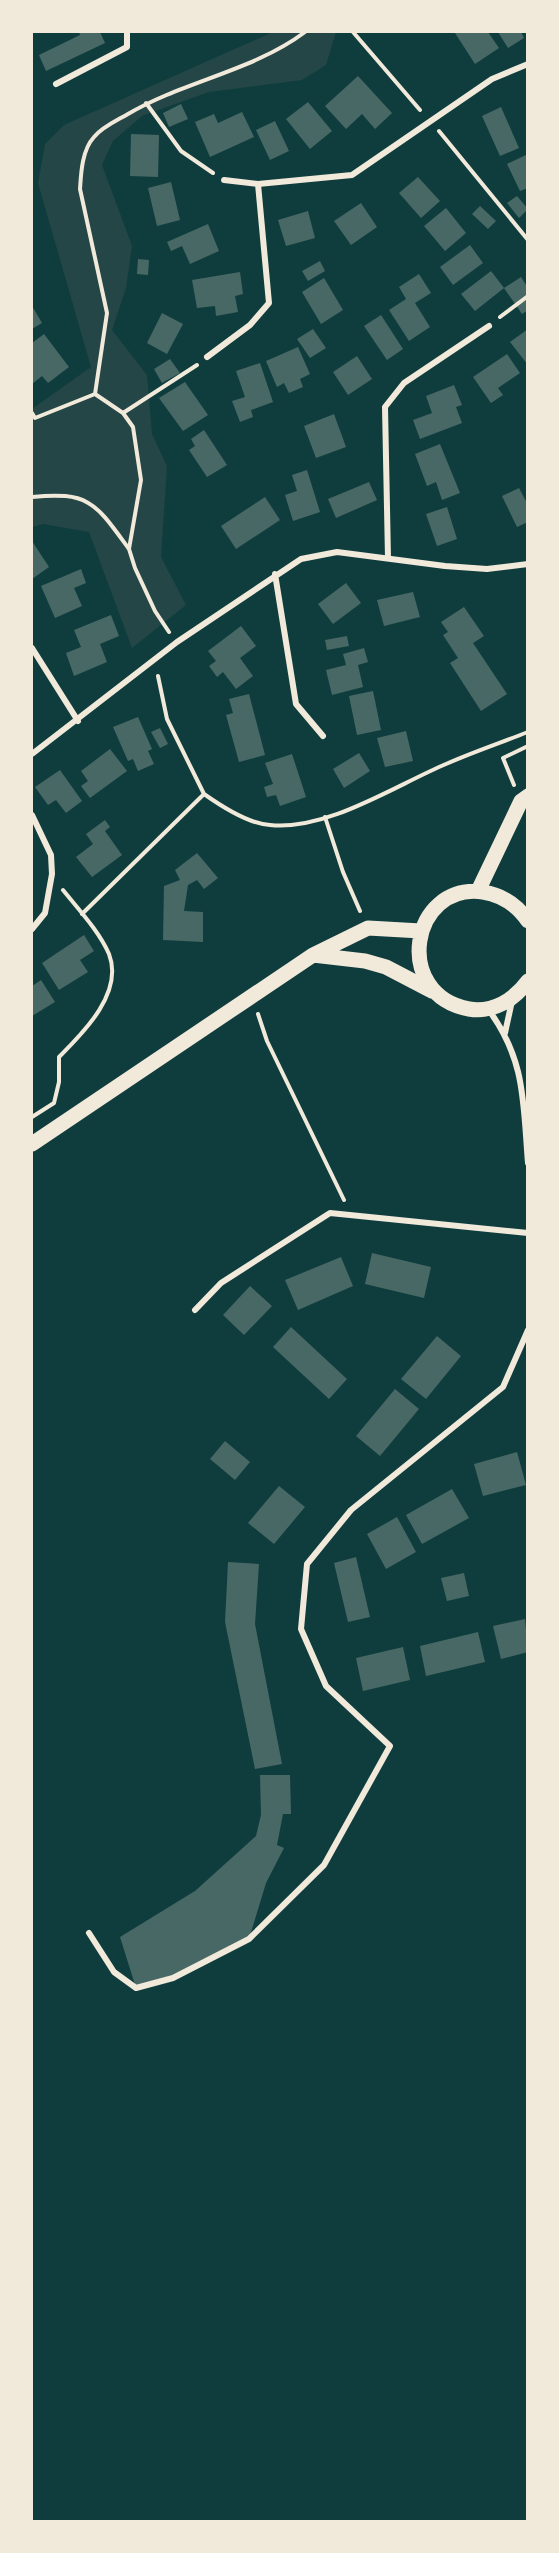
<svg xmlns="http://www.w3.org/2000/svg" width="559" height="2553" font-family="'Archivo Narrow',sans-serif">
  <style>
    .green { fill: #244646 }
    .building { fill: #486865 }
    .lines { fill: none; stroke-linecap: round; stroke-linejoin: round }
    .path { stroke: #f1e9da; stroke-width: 4 }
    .minor { stroke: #f1e9da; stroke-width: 6 }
    .primary { stroke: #f1e9da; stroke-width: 15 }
  </style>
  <rect width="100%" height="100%" fill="#0f3d3e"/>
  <path class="green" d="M273 32H336L326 65 302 80 209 92 142 116 113 141 102 165 132 246 126 288 112 330 147 375 152 434 167 466 161 557 186 605 132 648 89 532 43 524 32 527V409L91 367 38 183 45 144 64 125Z"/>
  <path class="building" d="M79 32H100L105 43 46 71 39 55 80 35Z
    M488 32 499 48 475 64 455 33Z
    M498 32H521L524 38 508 48Z
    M358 76 392 113 375 129 362 114 346 129 325 106Z
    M308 102 332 131 310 149 286 119Z
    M181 104 188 119 169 127 163 113Z
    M501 107 519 148 500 156 482 116Z
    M242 112 254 137 210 157 195 122 214 114 218 123Z
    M275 121 289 151 270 160 256 130Z
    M131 134 159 135 158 177 130 176Z
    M528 154V188L520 191 507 164Z
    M418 177 440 201 421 218 399 193Z
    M171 182 180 220 157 226 148 188Z
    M517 196 528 209 519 218 507 203Z
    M361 203 377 227 351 245 334 221Z
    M480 206 496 221 488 229 472 214Z
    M446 208 466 233 445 251 424 226Z
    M308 211 315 238 286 246 278 220Z
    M208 224 219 251 190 264 182 246 171 251 167 242Z
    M470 245 483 263 453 285 440 267Z
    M138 259 149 260 148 275 137 274Z
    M320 261 325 271 308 281 302 271Z
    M491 271 504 288 521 277 528 288V310L522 314 504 288 475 311 461 294Z
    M240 272 243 294 235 296 238 312 216 316 215 306 197 308 192 280Z
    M419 274 431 293 415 303 430 327 409 341 389 310 406 299 399 287Z
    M324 278 343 310 321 324 302 292Z
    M32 306 42 323 32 329Z
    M162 313 183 324 167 354 147 343Z
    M381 315 403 349 387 360 364 326Z
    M313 329 326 348 310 358 297 339Z
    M528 329V365L510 342Z
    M44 334 69 367 48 383 42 376 32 384V343Z
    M298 347 310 374 300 379 303 387 289 393 284 383 277 387 266 361Z
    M507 354 520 373 498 388 503 395 491 403 473 377Z
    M357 356 372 379 348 395 333 372Z
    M170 359 180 373 162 383 154 369Z
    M260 363 273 402 251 410 253 417 240 422 232 401 245 397 236 371Z
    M185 382 208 415 183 431 159 398Z
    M454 385 462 405 456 407 462 423 420 439 413 420 432 413 426 396Z
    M334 414 346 447 316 458 304 426Z
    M204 430 227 465 207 477 189 450 195 446 191 439Z
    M440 444 460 493 442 500 436 482 427 486 415 454Z
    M307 470 320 512 293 521 285 495 297 491 292 475Z
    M369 482 377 500 336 518 328 499Z
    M519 488 528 505V522L517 527 502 496Z
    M265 497 280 520 236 549 221 526Z
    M447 507 457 539 437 546 426 514Z
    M32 541 49 567 32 579Z
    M81 569 86 583 74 588 82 606 55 618 41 586Z
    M346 583 361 603 333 624 318 604Z
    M413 592 420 617 384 626 377 600Z
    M464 607 484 636 473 643 507 694 481 711 450 663 458 658 443 635 448 632 441 622Z
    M111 615 119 636 100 644 107 662 74 676 66 653 81 647 74 630Z
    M241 626 256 646 240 658 253 676 236 689 223 672 217 677 209 666 216 661 208 651Z
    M347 636 349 646 327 650 325 640Z
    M364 648 368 662 358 665 363 687 332 695 326 670 346 665 343 654Z
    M373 691 381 730 357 735 349 696Z
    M249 694 265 755 239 762 226 715 233 713 229 699Z
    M138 717 152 749 148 751 154 764 138 771 133 759 128 761 113 727Z
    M160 728 168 744 160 748 151 732Z
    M406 731 413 761 385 767 377 738Z
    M110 749 127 771 90 798 81 786 88 781 81 771Z
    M359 753 370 771 344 788 333 769Z
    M292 754 306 797 280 806 276 795 267 797 264 787 273 784 265 763Z
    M60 770 82 801 66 813 56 800 48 805 35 787Z
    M105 820 110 827 105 831 122 855 92 877 76 857 93 844 86 834Z
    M197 853 218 878 204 889 197 880 188 885 184 911 203 912V942L163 940 164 886 180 880 175 870Z
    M84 935 94 951 80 960 88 972 59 990 42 963Z
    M41 980 55 1002 32 1016V986Z
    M372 1253 431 1267 424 1298 365 1284Z
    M341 1257 353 1286 298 1310 285 1280Z
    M250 1286 272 1306 244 1335 223 1315Z
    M291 1327 347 1379 329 1399 273 1347Z
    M437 1336 461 1356 426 1399 401 1379Z
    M395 1389 419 1409 380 1456 356 1436Z
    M225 1441 250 1462 235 1480 210 1459Z
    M517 1452 526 1485 483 1496 474 1464Z
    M279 1486 305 1507 274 1544 248 1523Z
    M452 1489 469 1518 422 1544 406 1515Z
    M397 1517 416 1552 386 1569 367 1534Z
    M356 1557 370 1617 348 1622 334 1563Z
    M228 1562 259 1564 255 1624 282 1764 255 1769 225 1622Z
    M464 1573 469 1596 447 1601 441 1578Z
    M525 1619 528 1652 501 1659 493 1626Z
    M478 1632 485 1662 426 1676 420 1646Z
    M403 1647 410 1680 363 1691 356 1658Z
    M260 1775H290L291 1814H283L277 1845 284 1848 266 1883 249 1939 173 1978 136 1988 120 1937 195 1891 256 1836 261 1815Z"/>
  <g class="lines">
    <path class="path" d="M353 32 420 110
      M146 103 181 151 213 173
      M439 131 528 240
      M500 317 528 296
      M32 413 35 418 95 394
      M123 413 197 365
      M32 497C90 491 96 504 129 549
      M169 632 155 611 135 568 129 549 141 480 133 427 123 413 95 394 107 313 80 189C81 173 82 150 94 137 102 127 116 121 128 114 184 81 253 71 305 32
      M514 785 503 758 528 746
      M204 794C221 806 249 824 270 825 327 831 394 786 446 764 473 752 500 743 528 732
      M325 817 343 872 360 911
      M82 914 204 794 167 719 158 676
      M258 1014 267 1041 344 1200
      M32 1117 54 1103 59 1082V1057C83 1033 124 993 109 954 99 931 79 910 63 890"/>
    <path class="minor" d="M56 84 127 47V32
      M224 180 258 184
      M207 357 250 325 269 303 258 184 352 175 492 79 528 64
      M388 558 385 407 404 383 489 326
      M275 574 296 704 323 736
      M32 648 78 721
      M32 754 177 642 301 559 337 552 445 566 487 569 528 564
      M32 815 51 855 52 874 45 913 32 929
      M488 1009C526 1060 523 1103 528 1163
      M505 1033 512 1001
      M195 1310 221 1283 330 1213 528 1233
      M89 1933 114 1972 136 1988 173 1978 249 1939 324 1865 390 1746 326 1686 301 1629 307 1564 351 1510 503 1387 528 1330"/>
    <path class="primary" d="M478 891 521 801 528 796
      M528 921C517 905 502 895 483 892 410 882 392 995 469 1009 493 1013 514 1000 528 981
      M313 955 365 961 386 967 432 991
      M32 1144 313 955 368 928 421 931"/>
  </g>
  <rect width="559" height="2553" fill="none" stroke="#f1e9da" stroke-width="66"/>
</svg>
